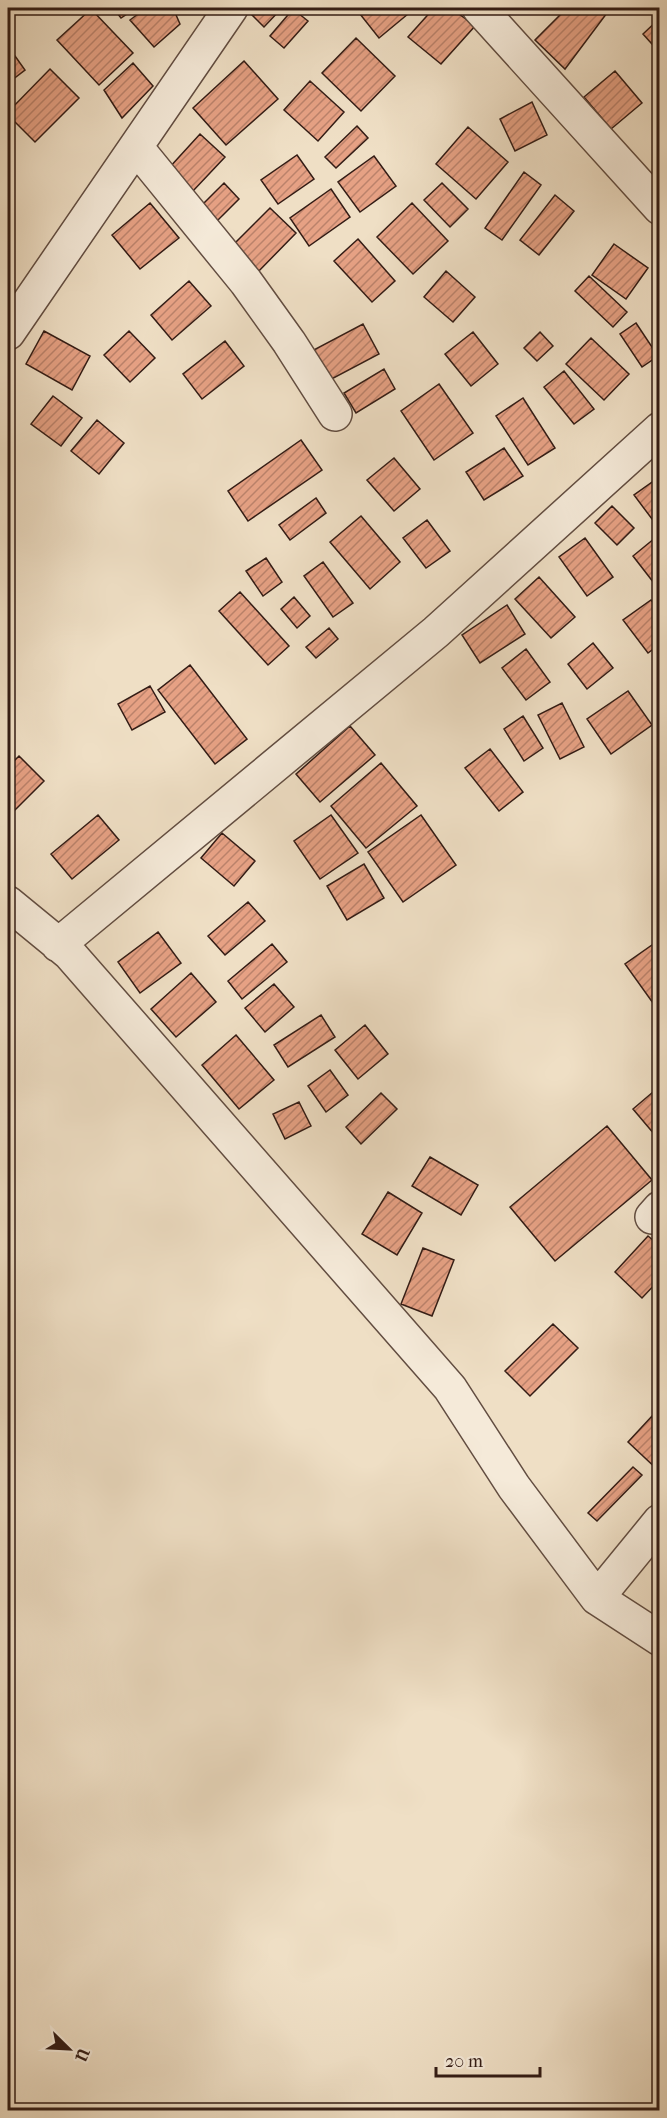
<svg xmlns="http://www.w3.org/2000/svg" width="667" height="2118" font-family="'IM FELL French Canon',serif">
  <style>
    .building { fill: url(#building-hatch); stroke: #331c15; stroke-width: 1.5 }
    .lines { fill: none; stroke-linecap: round; stroke-linejoin: round }
    .minor-casing { stroke: #624d41; stroke-width: 36 }
    .minor { stroke: #f5ead9; stroke-width: 33 }
  </style>
  <defs>
    <pattern id="building-hatch" width="6" height="6" patternUnits="userSpaceOnUse" patternTransform="scale(1.5)"><rect width="6" height="6" fill="#e6a184"/><path d="M-1 1l2-2M0 6l6-6M5 7l2-2" fill="none" stroke="#bb826b"/></pattern>
  </defs>
  <rect width="100%" height="100%" fill="#efdfc5"/>
  <filter id="stains"><feTurbulence type="fractalNoise" baseFrequency=".00333" numOctaves="4"/><feColorMatrix values="0 0 0 0 .2 0 0 0 0 .09 0 0 0 0 .02 0 0 0 .5 -.17"/></filter>
  <radialGradient id="worn" r=".72"><stop offset=".6" stop-color="#630" stop-opacity="0"/><stop offset="1" stop-color="#630" stop-opacity=".3"/></radialGradient>
  <path class="building" d="M113 8H136L121 18Z
    M146 8H173L180 24 154 47 130 20Z
    M253 8H280L281 9 264 27 249 12Z
    M358 8H413L414 9 379 38 356 9Z
    M434 8H451L475 26 441 64 408 37Z
    M567 8 610 9 565 69 535 40Z
    M91 9 133 53 99 85 57 40Z
    M293 9 308 21 284 48 270 36Z
    M660 18V53L643 34Z
    M356 38 395 76 361 111 322 73Z
    M15 56 25 70 8 83V62Z
    M244 61 278 99 226 145 193 108Z
    M133 63 153 86 122 118 104 90Z
    M50 69 79 98 35 142 8 115V112Z
    M615 71 642 103 611 129 584 97Z
    M310 81 344 112 318 141 284 110Z
    M532 102 547 135 515 151 500 119Z
    M357 126 368 138 336 168 325 157Z
    M468 127 508 162 476 199 436 164Z
    M200 134 225 157 193 191 169 168Z
    M297 155 314 179 278 204 261 180Z
    M374 156 396 186 360 212 338 182Z
    M524 172 541 185 502 240 485 228Z
    M224 183 239 199 215 223 200 207Z
    M442 183 468 209 450 227 424 200Z
    M331 189 350 217 309 246 290 218Z
    M555 195 574 211 539 255 520 240Z
    M150 203 179 238 140 269 112 235Z
    M412 203 448 241 413 274 377 237Z
    M270 208 296 233 255 275 229 249Z
    M358 239 395 281 372 302 334 261Z
    M614 244 648 268 626 299 592 275Z
    M446 271 475 297 453 322 424 297Z
    M589 276 627 312 613 327 575 291Z
    M189 281 211 306 172 340 151 315Z
    M636 323 658 356 642 367 620 334Z
    M363 324 379 354 324 383 308 353Z
    M44 331 90 356 72 390 26 364Z
    M129 331 155 358 130 382 104 355Z
    M473 332 498 364 471 386 445 354Z
    M540 332 553 346 537 361 524 348Z
    M591 338 629 374 604 400 566 364Z
    M225 341 244 366 202 399 183 374Z
    M384 369 395 389 356 413 344 393Z
    M564 371 594 409 574 424 544 387Z
    M439 384 473 433 434 460 401 411Z
    M53 396 82 418 61 446 31 424Z
    M523 398 555 448 528 465 496 416Z
    M97 420 124 443 99 474 71 451Z
    M301 440 322 470 248 521 228 491Z
    M504 448 523 476 484 500 466 472Z
    M394 458 420 489 394 511 367 480Z
    M655 480 660 486V513L652 519 634 495Z
    M316 498 326 513 290 540 279 525Z
    M612 506 634 528 617 545 595 523Z
    M361 516 400 562 370 589 330 542Z
    M427 520 450 551 426 568 403 538Z
    M585 538 613 577 587 596 559 557Z
    M655 538 660 544V585L657 587 633 556Z
    M266 558 282 582 263 596 246 571Z
    M323 562 353 603 333 617 304 576Z
    M539 577 575 617 551 638 515 599Z
    M240 592 289 646 268 665 219 611Z
    M294 597 310 616 297 628 281 609Z
    M651 600 660 611V644L648 653 623 620Z
    M507 605 525 634 480 663 462 635Z
    M329 628 338 639 316 658 306 647Z
    M593 643 613 668 587 689 568 664Z
    M526 649 550 682 526 700 502 668Z
    M190 665 247 739 215 764 158 690Z
    M150 686 165 712 132 730 118 704Z
    M628 691 652 725 611 754 587 719Z
    M562 703 584 747 560 759 538 715Z
    M523 716 543 748 524 761 504 729Z
    M350 726 375 755 320 802 296 774Z
    M490 749 523 792 499 811 465 768Z
    M19 756 44 781 15 810 8 803V767Z
    M381 763 417 806 366 848 331 806Z
    M98 815 119 840 72 879 51 854Z
    M331 815 358 853 320 879 294 841Z
    M421 815 456 865 403 902 368 852Z
    M222 833 255 861 234 886 201 858Z
    M364 864 384 898 347 920 327 886Z
    M248 902 265 921 225 955 208 936Z
    M158 932 181 963 140 993 118 962Z
    M272 944 287 962 242 999 228 981Z
    M652 945 660 955V1009L658 1010 625 964Z
    M191 973 216 1002 176 1037 151 1009Z
    M274 984 294 1007 265 1032 245 1008Z
    M321 1015 335 1037 288 1067 274 1045Z
    M365 1025 388 1054 358 1079 335 1050Z
    M236 1035 274 1080 239 1109 202 1065Z
    M330 1070 348 1095 326 1112 308 1086Z
    M660 1086V1141L633 1109Z
    M381 1093 397 1109 361 1144 346 1127Z
    M299 1102 311 1126 285 1139 273 1114Z
    M607 1126 652 1180 555 1261 510 1207Z
    M430 1157 478 1185 461 1215 412 1186Z
    M388 1192 422 1213 397 1255 362 1234Z
    M648 1236 660 1246V1279L642 1298 615 1272Z
    M423 1248 454 1260 432 1316 401 1304Z
    M553 1324 578 1348 530 1396 505 1371Z
    M652 1416 660 1424V1472L628 1442Z
    M633 1467 642 1475 597 1521 588 1513Z"/>
  <g class="lines">
    <g class="minor-casing">
      <path id="minor" d="M479 8 660 208
        M136 147 246 282 289 342 335 414
        M8 333 231 8
        M8 903 69 953 450 1388 514 1487 597 1598 660 1639
        M58 945 436 632 660 429
        M652 1217 660 1208
        M597 1598 660 1521"/>
    </g>
    <use href="#minor" class="minor"/>
  </g>
  <rect width="667" height="2118" fill="none" stroke="#efdfc5" stroke-width="30"/>
  <rect x="9" y="9" width="649" height="2100" fill="none" stroke="#331c15" stroke-width="3"/>
  <rect x="15" y="15" width="637" height="2088" fill="none" stroke="#331c15" stroke-width="1.5"/>
  <g transform="translate(69 2049) rotate(114)" stroke="#f5ead9" stroke-width="4.5" paint-order="stroke">
  <path d="M0-4.5L10 22L0 15L-10 22Z" fill="#331c15"/>
  <text y="-9" font-size="16" font-weight="bold" text-anchor="middle" fill="#331c15">U</text>
  </g>
  <path d="M436 2067v9h104v-9" fill="none" stroke="#331c15" stroke-width="3"/>
  <text x="445" y="2067" font-size="18" fill="#331c15" stroke="#f5ead9" stroke-width="4.5" paint-order="stroke">20 m</text>
  <rect width="100%" height="100%" filter="url(#stains)"/>
  <rect width="100%" height="100%" fill="url(#worn)"/>
</svg>
